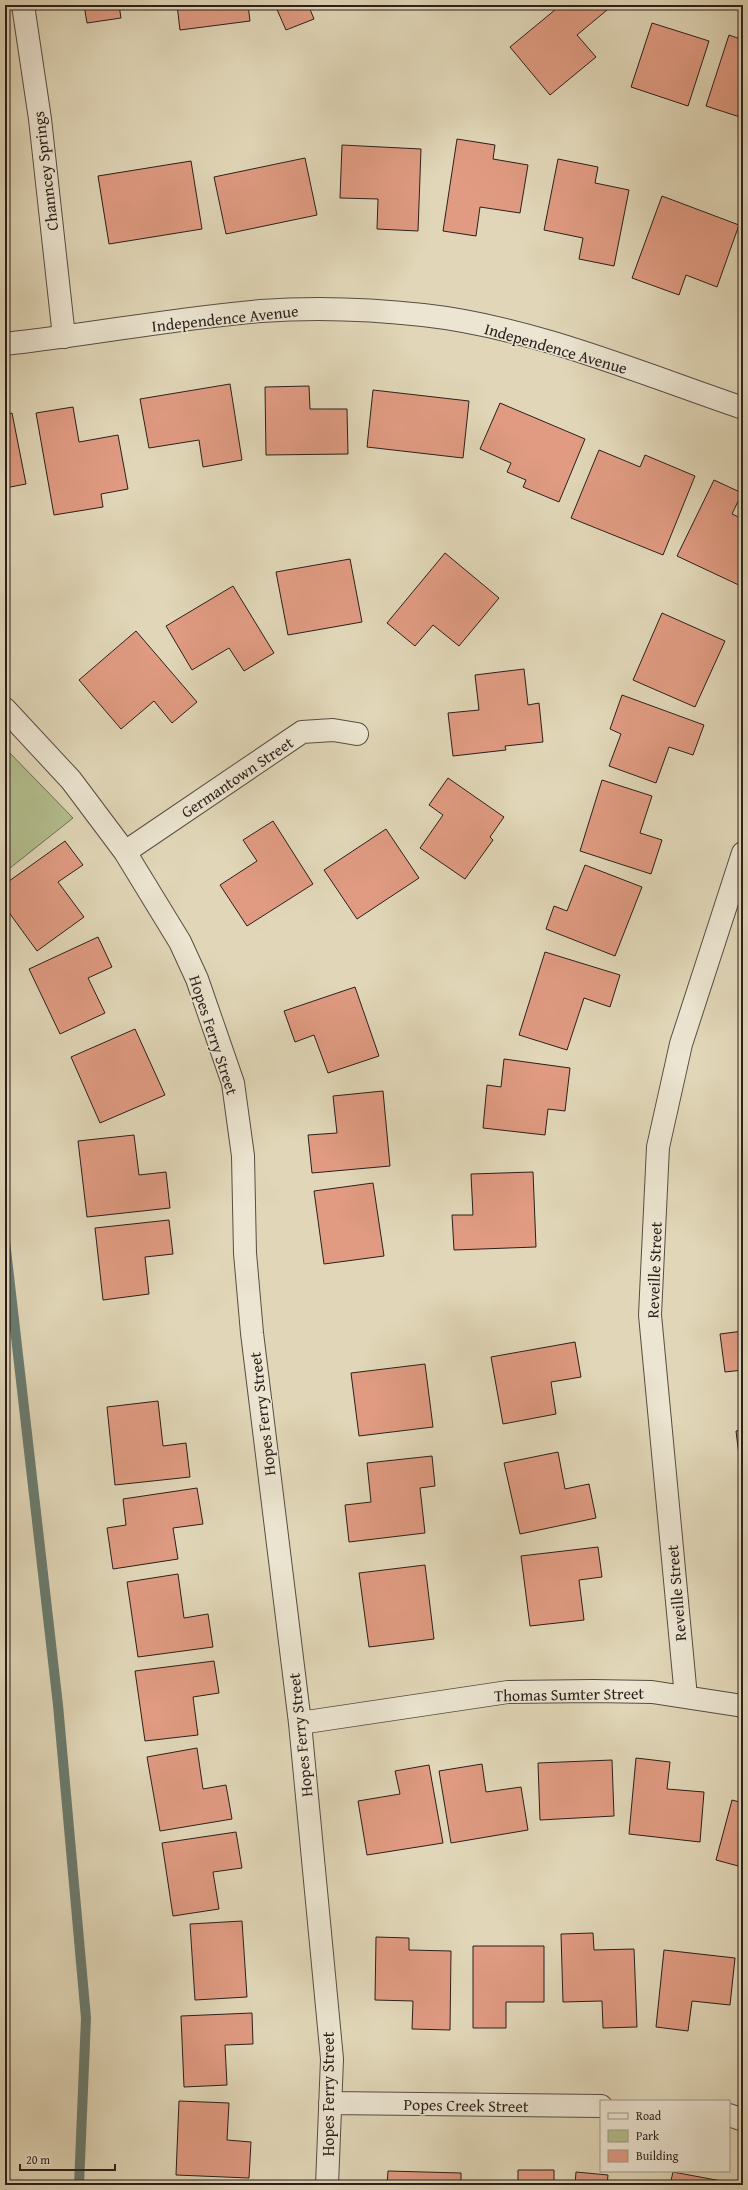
<svg xmlns="http://www.w3.org/2000/svg" width="748" height="2190" font-family="'Gentium Book Plus',serif">
  <style>
    .green { fill: #b3be8e; stroke: #6f6e54 }
    .lines { fill: none; stroke-linecap: round; stroke-linejoin: round }
    .stream { stroke: #6b7c70; stroke-width: 10 }
    .building { fill: #e09b82; stroke: #2b1f1a }
    .minor-casing { stroke: #584d42; stroke-width: 24 }
    .tertiary-casing { stroke: #584d42; stroke-width: 24 }
    .minor { stroke: #ece5d1; stroke-width: 22 }
    .tertiary { stroke: #ece5d1; stroke-width: 22 }
    .labels { text-anchor: middle; dominant-baseline: central; stroke-width: 3; stroke-linejoin: round; paint-order: stroke }
    .street-label { font-size: 16px; fill: #2b1f1a; stroke: #ece5d1 }
  </style>
  <rect width="100%" height="100%" fill="#e1d7b8"/>
  <filter id="stains"><feTurbulence type="fractalNoise" baseFrequency=".005" numOctaves="4"/><feColorMatrix values="0 0 0 0 .2 0 0 0 0 .09 0 0 0 0 .02 0 0 0 .5 -.17"/></filter>
  <radialGradient id="worn" r=".72"><stop offset=".6" stop-color="#630" stop-opacity="0"/><stop offset="1" stop-color="#630" stop-opacity=".3"/></radialGradient>
  <path class="green" d="M5 748 73 818 5 872Z"/>
  <g class="lines">
    <path class="stream" d="M5 1241 58 1705 86 2018 79 2185"/>
  </g>
  <path class="building" d="M84 5H119L121 18 87 23Z
    M177 5H248L250 21 180 30Z
    M275 5H315L309 7 314 19 286 30Z
    M561 5H613L577 35 596 57 550 95 510 47Z
    M652 23 709 41 688 106 631 87Z
    M729 35 743 40V118L706 106Z
    M457 139 495 145 493 159 528 165 520 213 480 207 476 236 443 231Z
    M342 145 421 149 418 231 377 229 378 199 340 198Z
    M305 158 317 215 226 234 214 177Z
    M558 159 598 167 595 183 629 190 614 266 579 259 583 238 544 230Z
    M191 161 202 229 109 244 98 176Z
    M662 196 739 225 717 287 686 275 679 295 632 278Z
    M230 384 242 460 203 467 199 440 149 448 140 399Z
    M309 386 310 409H347L348 454 266 455 265 387Z
    M373 390 469 401 463 458 367 447Z
    M500 403 585 439 559 502 523 487 526 480 507 472 511 463 480 449Z
    M73 407 79 442 118 435 128 489 101 494 103 507 54 515 36 413Z
    M12 413 26 484 5 488V415Z
    M599 450 640 467 645 455 695 476 663 555 571 518Z
    M714 480 742 493 732 514 743 519V587L677 556Z
    M445 553 499 598 459 646 433 625 415 646 387 623Z
    M350 559 362 622 288 635 276 572Z
    M233 586 274 653 244 671 229 648 192 670 166 626Z
    M662 613 725 641 695 707 633 680Z
    M136 631 197 702 172 723 154 701 121 729 79 680Z
    M524 669 528 705 539 703 543 742 505 746 506 750 453 756 448 713 479 710 475 675Z
    M622 695 704 725 693 755 669 747 656 783 609 766 621 734 610 729Z
    M448 778 504 817 490 837 493 840 465 879 420 848 443 815 429 805Z
    M602 780 652 796 640 833 662 840 651 874 580 851Z
    M273 821 313 884 247 926 220 885 257 861 243 840Z
    M386 829 419 878 357 919 324 870Z
    M65 841 83 865 58 882 84 917 37 951 5 907V884Z
    M585 865 642 887 615 956 546 929 554 906 567 911Z
    M98 937 112 967 88 978 105 1013 60 1034 29 969Z
    M545 952 620 975 610 1007 584 998 567 1050 519 1035Z
    M355 987 379 1056 328 1073 314 1035 295 1042 284 1011Z
    M135 1029 165 1095 100 1123 71 1057Z
    M743 1058V1075L739 1074Z
    M504 1059 570 1068 565 1111 548 1109 545 1135 483 1128 487 1085 501 1087Z
    M383 1091 390 1166 312 1173 308 1135 337 1133 333 1096Z
    M134 1135 139 1175 166 1172 170 1208 87 1217 78 1141Z
    M739 1150H743V1178Z
    M533 1172 536 1247 454 1250 452 1215H473L471 1174Z
    M373 1183 384 1256 324 1264 314 1191Z
    M169 1220 173 1254 145 1257 149 1294 103 1300 95 1228Z
    M743 1331V1370L725 1372 720 1334Z
    M575 1342 581 1377 551 1382 556 1414 503 1424 491 1357Z
    M425 1364 433 1427 359 1436 351 1373Z
    M158 1401 163 1446 186 1443 190 1477 115 1485 107 1407Z
    M743 1430V1488L736 1431Z
    M558 1452 565 1489 589 1484 596 1518 520 1534 504 1463Z
    M432 1456 435 1486 420 1488 425 1533 349 1542 345 1505 371 1502 367 1463Z
    M197 1488 203 1524 173 1528 178 1559 113 1569 107 1528 126 1525 123 1499Z
    M598 1547 602 1577 579 1580 584 1620 530 1626 521 1556Z
    M425 1565 434 1639 369 1647 359 1573Z
    M178 1574 184 1618 208 1614 213 1647 138 1657 127 1582Z
    M214 1661 219 1693 193 1697 198 1735 145 1741 135 1671Z
    M197 1748 203 1789 226 1785 232 1819 160 1831 147 1757Z
    M636 1758 670 1762 667 1789 704 1792 700 1842 629 1834Z
    M612 1760 614 1816 540 1820 538 1763Z
    M482 1764 486 1792 521 1787 528 1830 451 1843 439 1771Z
    M429 1765 443 1843 367 1855 358 1801 400 1794 395 1771Z
    M732 1800 743 1803 742 1867 716 1860Z
    M236 1832 242 1868 213 1872 219 1909 173 1916 162 1843Z
    M242 1921 247 1997 195 2000 190 1924Z
    M593 1933 594 1950 634 1949 637 2027 603 2028 602 2001 563 2002 561 1934Z
    M376 1937 409 1938V1950L451 1951 450 2030 412 2029 413 2001 375 2000Z
    M473 1946H544V2002H506V2028H473Z
    M664 1950 735 1958 730 2005 692 2001 688 2031 656 2027Z
    M252 2013 253 2044 225 2045 227 2085 184 2087 181 2016Z
    M179 2101 229 2103 227 2140 251 2142 249 2178 176 2175Z
    M518 2170H554V2185H518Z
    M388 2171 461 2173V2185H387Z
    M576 2172 608 2175 607 2185H575Z
    M673 2172 743 2185H670Z"/>
  <g class="lines">
    <g class="minor-casing">
      <path id="minor" d="M23 5 40 119 64 337
        M5 709 71 780 125 852 180 942 197 979 233 1083 243 1156 245 1253 252 1333 300 1723 332 2059 327 2185
        M125 852 302 732 333 730 357 734
        M686 1697 650 1315 658 1147 681 1044 743 853
        M300 1723 508 1692 593 1691 652 1692 743 1706
        M330 2103 601 2106
        M729 2115 743 2120"/>
    </g>
    <g class="tertiary-casing">
      <path id="tertiary" d="M5 344C90 335 175 318 261 311 315 307 370 309 423 315 532 327 640 373 743 408"/>
    </g>
    <use href="#minor" class="minor"/>
    <use href="#tertiary" class="tertiary"/>
  </g>
  <g class="labels">
    <g class="street-label">
      <text transform="translate(45 171) rotate(-97)">Channcey Springs</text>
      <text transform="translate(225 318) rotate(-6)">Independence Avenue</text>
      <text transform="translate(556 348) rotate(16)">Independence Avenue</text>
      <text transform="translate(237 777) rotate(-34)">Germantown Street</text>
      <text transform="translate(214 1035) rotate(72)">Hopes Ferry Street</text>
      <text transform="translate(654 1270) rotate(-88)">Reveille Street</text>
      <text transform="translate(262 1414) rotate(-97)">Hopes Ferry Street</text>
      <text transform="translate(676 1593) rotate(-95)">Reveille Street</text>
      <text transform="translate(569 1694) rotate(-1)">Thomas Sumter Street</text>
      <text transform="translate(300 1735) rotate(-96)">Hopes Ferry Street</text>
      <text transform="translate(328 2094) rotate(-90)">Hopes Ferry Street</text>
      <text transform="translate(466 2105) rotate(1)">Popes Creek Street</text>
    </g>
  </g>
  <rect width="748" height="2190" fill="none" stroke="#e1d7b8" stroke-width="20"/>
  <rect x="6" y="6" width="736" height="2178" fill="none" stroke="#2b1f1a" stroke-width="2"/>
  <rect x="10" y="10" width="728" height="2170" fill="none" stroke="#2b1f1a"/>
  <rect x="600" y="2100" width="130" height="72" fill="#ece5d1" stroke="#9f9688"/>
  <rect x="608" y="2113" width="20" height="6" fill="#ece5d1" stroke="#9f9688"/>
  <text x="636" y="2120" font-size="12" fill="#2b1f1a">Road</text>
  <rect x="608" y="2130" width="20" height="12" fill="#b3be8e" stroke="#9f9688"/>
  <text x="636" y="2140" font-size="12" fill="#2b1f1a">Park</text>
  <rect x="608" y="2150" width="20" height="12" fill="#e09b82" stroke="#9f9688"/>
  <text x="636" y="2160" font-size="12" fill="#2b1f1a">Building</text>
  <path d="M20 2164v6h95v-6" fill="none" stroke="#2b1f1a" stroke-width="2"/>
  <text x="26" y="2164" font-size="12" fill="#2b1f1a" stroke="#ece5d1" stroke-width="3" paint-order="stroke">20 m</text>
  <rect width="100%" height="100%" filter="url(#stains)"/>
  <rect width="100%" height="100%" fill="url(#worn)"/>
</svg>
